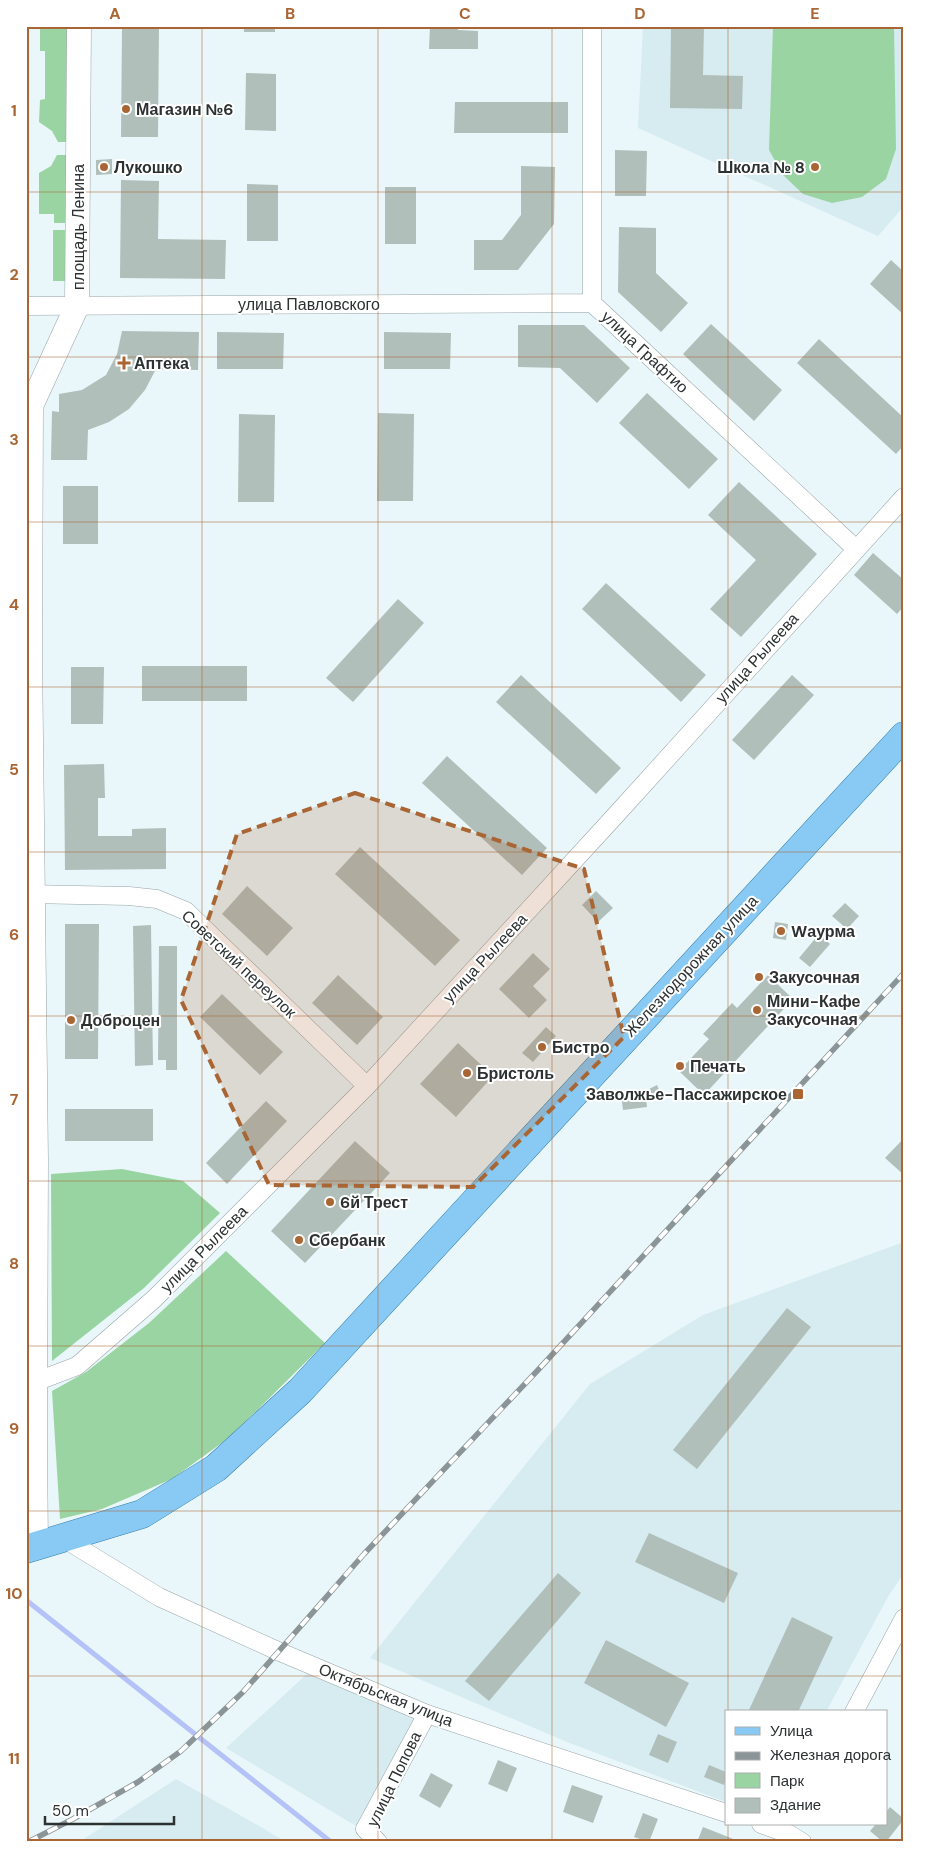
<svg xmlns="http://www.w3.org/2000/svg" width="930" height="1868" font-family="'DM Sans',sans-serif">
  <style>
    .built { fill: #d6ecf1 }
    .green { fill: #9bd4a3 }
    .forest { fill: #98d4a1 }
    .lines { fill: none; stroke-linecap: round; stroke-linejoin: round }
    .stream { stroke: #b4c2f7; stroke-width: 5 }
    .building { fill: #b1bfbb }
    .street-casing { stroke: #97a4a7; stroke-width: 19 }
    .secondary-casing { stroke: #97a4a7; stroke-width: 25 }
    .primary-casing { stroke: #347dab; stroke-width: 29 }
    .street { stroke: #fff; stroke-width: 18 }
    .secondary { stroke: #fff; stroke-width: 24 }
    .primary { stroke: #88caf4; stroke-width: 28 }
    .rail-casing { stroke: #8b9496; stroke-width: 5.5 }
    .rail { stroke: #fff; stroke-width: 4; stroke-dasharray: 11; stroke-linecap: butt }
    .marked { fill: #a96634; fill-opacity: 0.2; stroke: #a96634; stroke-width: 4; stroke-dasharray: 10 6; stroke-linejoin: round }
    .grid { fill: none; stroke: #a96634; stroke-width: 1; stroke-opacity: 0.55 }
    .poi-dot { fill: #a96634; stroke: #fff; stroke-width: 2 }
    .labels { text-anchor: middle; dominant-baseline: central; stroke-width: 4; stroke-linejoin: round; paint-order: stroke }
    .poi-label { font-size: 16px; font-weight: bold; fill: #2c3132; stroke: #fff; text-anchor: start }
    .street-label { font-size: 16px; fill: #2c3132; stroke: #fff }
    .neatline { fill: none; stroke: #a96634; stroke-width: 2 }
    .grid-label { font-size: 16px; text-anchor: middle; font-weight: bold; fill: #a96634 }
  </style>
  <rect width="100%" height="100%" fill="#e9f7fa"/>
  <path class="built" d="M643 26H904V206L878 236 638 128Z
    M904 1242V1573L889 1595 826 1712H726V1802L567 1742 370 1658 590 1384 703 1315Z
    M307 1674 417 1718 356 1826 226 1748Z
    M176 1779 261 1827 286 1842H79Z"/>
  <path class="green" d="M40 26H71L69 142H58L52 131 39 122 40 100 45 99V51H40Z
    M773 26H894L896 149 886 179 862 197 832 203 803 194 783 175 769 150Z
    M57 155H69V223H54V214H39V173L51 166Z
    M53 230H69L68 281H53Z
    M226 1251 325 1343 230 1437 172 1479 102 1509 60 1519 52 1391 86 1372 149 1323Z"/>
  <path class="forest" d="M122 1169 183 1181 220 1213 144 1288 52 1361 51 1174Z"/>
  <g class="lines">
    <path class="stream" d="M26 1600 331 1842"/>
  </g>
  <path class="building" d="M122 26H159L158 137H121Z
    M244 26H275V32H244Z
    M430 26H458V30L478 31V49H429Z
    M671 26H704L703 75 743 76 742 109 670 108Z
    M246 73 276 74V131L245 130Z
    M455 102H568V133H454Z
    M615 150 647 151 646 196H615Z
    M112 159V174L96 175V160Z
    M521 166 555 167 554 224 518 270H474V240H502L521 215Z
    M121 180 159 181 158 239 226 240 225 279 120 278Z
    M247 184 278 185V241H247Z
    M385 187H416V244H385Z
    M619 227 656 228V273L688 303 661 332 618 292Z
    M891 260 904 272V315L870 284Z
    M711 324 782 390 754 421 683 354Z
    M518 325H584L630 368 597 403 560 368 518 367Z
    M122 331 199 332 198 370 156 369 145 390 129 409 109 422 88 430 87 460H51L52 411 59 412V394L82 390 106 375 117 354Z
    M217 332 284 333 283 369H217Z
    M384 332 451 333 450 369H384Z
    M819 339 904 418V445L896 454 797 363Z
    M647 393 718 459 689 489 619 423Z
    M378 413 414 414 413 501H377Z
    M239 414 275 415 274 502H238Z
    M739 482 817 554 741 637 710 609 756 560 708 515Z
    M63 486H98V544H63Z
    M873 553 904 580V606L897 614 854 575Z
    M606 583 706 675 681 702 582 609Z
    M398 599 424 623 353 702 326 678Z
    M142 666H247V701H142Z
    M71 667H104L103 724H71Z
    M521 675 621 768 596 794 496 702Z
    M792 675 814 695 754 760 732 740Z
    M447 756 547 848 522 875 422 783Z
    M104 764 105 798H98V836H132V829L166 828V869L65 870 64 765Z
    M360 847 460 940 435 966 335 874Z
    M247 886 293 928 267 956 222 914Z
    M596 891 613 908 598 922 582 905Z
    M845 903 859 916 847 929 832 916Z
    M775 922 788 924 786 940 773 938Z
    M65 924H99L98 1059H65Z
    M151 925 153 1065 135 1066 133 926Z
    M819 934 830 944 810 967 799 958Z
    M159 946H177V1070H166V1060H158Z
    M533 953 550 969 533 986 547 1000 529 1018 499 989Z
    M338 975 383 1017 357 1045 312 1003Z
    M768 975 793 999 704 1095 679 1071 709 1039 703 1034 732 1003 737 1008Z
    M222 994 283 1052 260 1075 200 1017Z
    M546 1027 556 1036 533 1062 522 1053Z
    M458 1043 493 1076 456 1117 420 1084Z
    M657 1085 660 1092 652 1095 649 1089Z
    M645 1091 647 1107 623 1110 621 1094Z
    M266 1101 287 1121 227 1184 206 1163Z
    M65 1109H153V1141H65Z
    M904 1138V1175L885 1158Z
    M355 1141 390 1173 305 1263 271 1231Z
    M787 1308 811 1327 697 1469 673 1450Z
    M649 1533 738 1573 724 1603 635 1562Z
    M558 1573 581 1593 489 1701 465 1681Z
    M792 1617 833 1637 798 1712H748Z
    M606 1640 689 1683 666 1727 584 1683Z
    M658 1734 677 1742 668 1763 649 1755Z
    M498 1760 517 1768 507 1792 488 1784Z
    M709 1765 726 1772V1779L724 1785 704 1777Z
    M431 1773 453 1785 440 1808 419 1796Z
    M572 1785 603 1796 593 1823 563 1812Z
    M890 1807 904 1819 886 1842H883L870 1831 876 1824H886V1812Z
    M643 1813 658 1819 649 1842 634 1837Z
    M703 1827 741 1842H697Z"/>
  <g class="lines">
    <g class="street-casing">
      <path id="street" d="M592 26V303L856 549
        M26 306 592 303
        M26 894 129 896 157 899 186 911 367 1086
        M35 1382 77 1366 154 1299 367 1086 614 817 904 497
        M63 1538 159 1597 280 1652 427 1714 726 1813
        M854 1712 904 1618
        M761 1824 789 1834 802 1842
        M378 1842 365 1829 427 1714"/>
    </g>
    <g class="secondary-casing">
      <path id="secondary" d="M36 1547 35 1442 36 1160 30 652 31 406 77 306 79 26"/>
    </g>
    <g class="primary-casing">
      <path id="primary" d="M26 1549 142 1514 216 1468 300 1391 904 736"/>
    </g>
    <use href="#street" class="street"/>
    <use href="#secondary" class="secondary"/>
    <use href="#primary" class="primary"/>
    <g class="rail-casing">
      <path id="rail" d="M28 1842 73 1819 138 1782 181 1751 243 1692 364 1554 538 1370 904 973"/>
    </g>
    <use href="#rail" class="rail"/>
  </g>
  <path class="marked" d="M355 793 584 869 624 1037 473 1187 269 1185 181 1000 237 834Z"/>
  <path class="grid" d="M202 26V1842M378 26V1842M552 26V1842M728 26V1712M26 192H904M26 357H904M26 522H904M26 687H904M26 852H904M26 1016H904M26 1181H904M26 1346H904M26 1511H904M26 1676H904M728 1824V1842"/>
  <g class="poi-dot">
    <circle cx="126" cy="109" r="5"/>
    <circle cx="104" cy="167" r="5"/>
    <circle cx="815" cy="167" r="5"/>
    <path d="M121.5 355.5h5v5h5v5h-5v5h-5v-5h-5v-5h5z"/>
    <circle cx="781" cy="931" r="5"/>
    <circle cx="759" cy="977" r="5"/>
    <circle cx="757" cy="1010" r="5"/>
    <circle cx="71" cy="1020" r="5"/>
    <circle cx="542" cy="1047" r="5"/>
    <circle cx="680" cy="1066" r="5"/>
    <circle cx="467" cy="1073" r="5"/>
    <rect x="792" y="1088" width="12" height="12" rx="2.5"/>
    <circle cx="330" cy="1202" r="5"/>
    <circle cx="299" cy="1240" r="5"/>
  </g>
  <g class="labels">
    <g class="poi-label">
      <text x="136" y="109">Магазин №6</text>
      <text x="114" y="167">Лукошко</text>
      <text x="805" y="167" text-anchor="end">Школа № 8</text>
      <text x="134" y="363">Аптека</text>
      <text x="791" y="931">Wаурма</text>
      <text x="769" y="977">Закусочная</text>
      <text x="767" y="1001">Мини-Кафе<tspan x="767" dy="18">Закусочная</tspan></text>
      <text x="81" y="1020">Доброцен</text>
      <text x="552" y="1047">Бистро</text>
      <text x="690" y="1066">Печать</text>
      <text x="477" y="1073">Бристоль</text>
      <text x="787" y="1094" text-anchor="end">Заволжье-Пассажирское</text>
      <text x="340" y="1202">6й Трест</text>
      <text x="309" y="1240">Сбербанк</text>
    </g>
    <g class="street-label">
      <text transform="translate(78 227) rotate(-90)">площадь Ленина</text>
      <text x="309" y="304">улица Павловского</text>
      <text transform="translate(645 352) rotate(43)">улица Графтио</text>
      <text transform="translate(757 658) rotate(-48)">улица Рылеева</text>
      <text transform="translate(485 958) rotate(-47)">улица Рылеева</text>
      <text transform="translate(239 964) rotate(43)">Советский переулок</text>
      <text transform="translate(691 966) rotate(-47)">Железнодорожная улица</text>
      <text transform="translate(204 1249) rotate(-45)">улица Рылеева</text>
      <text transform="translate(386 1695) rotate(22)">Октябрьская улица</text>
      <text transform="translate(394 1779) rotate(-64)">улица Попова</text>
    </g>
  </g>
  <rect width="930" height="1868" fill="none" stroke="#ffffff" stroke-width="55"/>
  <rect x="725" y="1710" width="162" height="115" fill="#ffffff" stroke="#abadad"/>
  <rect x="735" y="1727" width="25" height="8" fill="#88caf4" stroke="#abadad"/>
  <text x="770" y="1736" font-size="15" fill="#2c3132">Улица</text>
  <rect x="735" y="1752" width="25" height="8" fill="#8b9496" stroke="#abadad"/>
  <text x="770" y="1760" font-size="15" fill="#2c3132">Железная дорога</text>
  <rect x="735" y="1773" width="25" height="15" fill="#9bd4a3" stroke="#abadad"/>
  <text x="770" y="1786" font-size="15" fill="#2c3132">Парк</text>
  <rect x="735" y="1798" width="25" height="15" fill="#b1bfbb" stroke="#abadad"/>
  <text x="770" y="1810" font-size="15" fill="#2c3132">Здание</text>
  <path d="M45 1816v8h129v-8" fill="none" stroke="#2c3132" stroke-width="2.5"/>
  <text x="52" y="1816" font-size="15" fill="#2c3132" stroke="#ffffff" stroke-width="4" paint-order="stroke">50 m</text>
  <rect x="28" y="28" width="874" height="1812" class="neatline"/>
  <g class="grid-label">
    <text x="115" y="19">A</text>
    <text x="290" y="19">B</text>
    <text x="465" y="19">C</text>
    <text x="640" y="19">D</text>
    <text x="815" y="19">E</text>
    <text x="14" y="116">1</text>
    <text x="14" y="280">2</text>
    <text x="14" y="445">3</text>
    <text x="14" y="610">4</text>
    <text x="14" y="775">5</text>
    <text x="14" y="940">6</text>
    <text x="14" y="1105">7</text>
    <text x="14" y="1269">8</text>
    <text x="14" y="1434">9</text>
    <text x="14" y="1599">10</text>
    <text x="14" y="1764">11</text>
  </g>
</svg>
